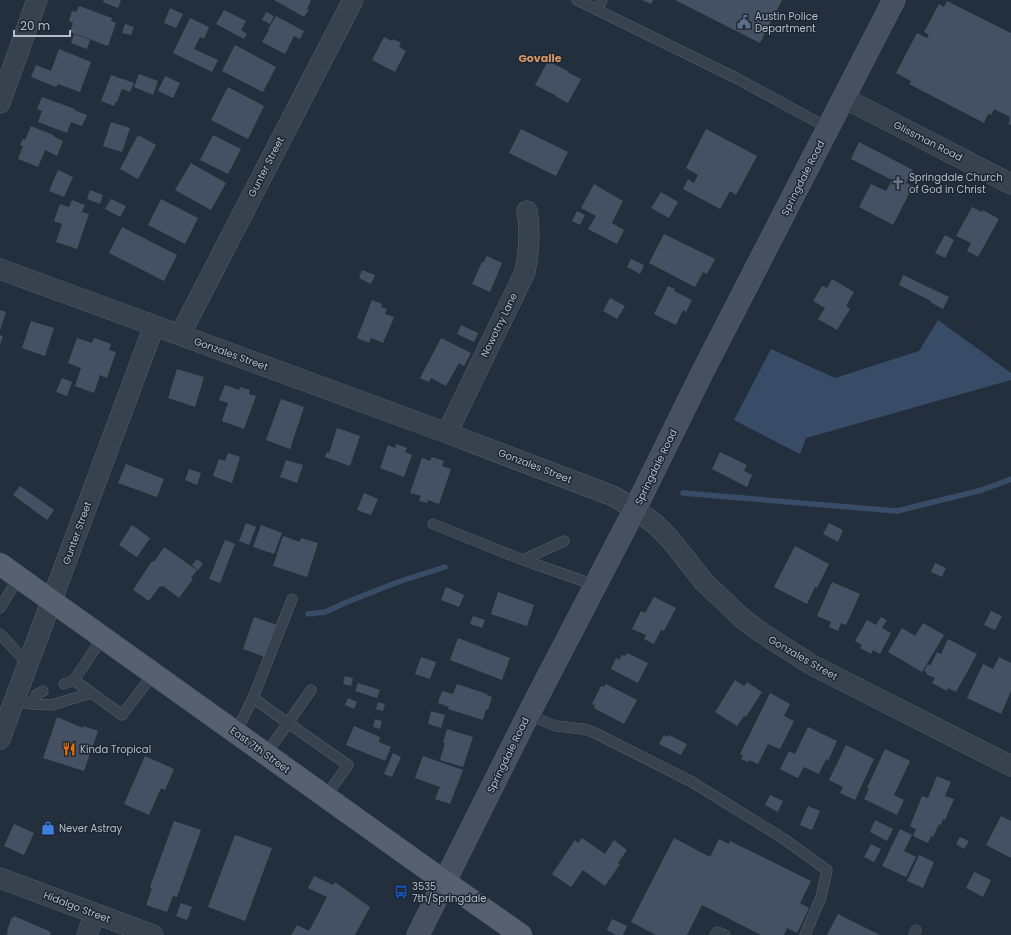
<svg xmlns="http://www.w3.org/2000/svg" width="1011" height="935" font-family="Poppins,sans-serif">
  <style>
    .water { fill: #394c67 }
    .lines { fill: none; stroke-linecap: round; stroke-linejoin: round }
    .stream { stroke: #394c67; stroke-width: 5.5 }
    .building { fill: #455162 }
    .lane-casing { stroke: #565f6c; stroke-width: 11 }
    .street-casing { stroke: #565f6c; stroke-width: 21 }
    .secondary-casing { stroke: #565f6c; stroke-width: 23 }
    .primary-casing { stroke: #414a57; stroke-width: 23 }
    .lane { stroke: #38414e; stroke-width: 10 }
    .street { stroke: #38414e; stroke-width: 20 }
    .secondary { stroke: #465061; stroke-width: 22 }
    .primary { stroke: #56606e; stroke-width: 22 }
    .labels { text-anchor: middle; dominant-baseline: central; stroke-width: 3; stroke-linejoin: round; paint-order: stroke }
    .poi-label { font-size: 10px; fill: #b4bcc9; stroke: #1d2633; text-anchor: start }
    .street-label { font-size: 10px; fill: #b4bcc9; stroke: #1d2633 }
    .neighbourhood-label { font-size: 11px; font-weight: bold; fill: #d59563; stroke: #1d2633 }
  </style>
  <rect width="100%" height="100%" fill="#242f3e"/>
  <path class="water" d="M938 320 1011 373V380L806 438 800 454 734 420 771 349 835 378 919 351Z"/>
  <g class="lines">
    <path class="stream" d="M683 493 897 511 982 490 1011 479
      M308 614 325 612 347 602 398 582 445 567"/>
  </g>
  <path class="building" d="M104 0H121L118 8 103 2Z
    M274 0H311L307 9 309 10 304 17Z
    M642 0H653L651 4Z
    M675 0H782L760 43Z
    M947 1 1011 33V125L1008 124 1010 120 1009 119 1010 117 994 109 991 115 988 114 984 123 909 84 911 81 896 73 917 33 927 38 929 35 924 32 939 4 944 7Z
    M79 6 112 18 111 21 116 23 108 46 70 32 73 23 69 21 72 11 76 12Z
    M170 8 183 14 176 28 164 23Z
    M224 10 246 21 241 30 247 34 244 39 216 24Z
    M266 12 274 16 270 24 262 20Z
    M276 16 304 31 300 39 294 36 285 54 262 42 269 30 268 29Z
    M190 18 209 27 204 39 200 37 194 49 218 60 212 72 173 53Z
    M125 24 134 27 131 35 122 33Z
    M74 34 90 40 87 49 71 43Z
    M384 37 392 41 393 39 401 43 399 47 406 51 395 72 372 60Z
    M235 45 276 67 263 92 222 71Z
    M59 49 91 62 80 92 58 84 56 87 31 77 36 65 51 71Z
    M548 61 568 71 567 72 581 79 568 103 555 96V95L535 85Z
    M139 74 158 81 153 95 134 87Z
    M111 75 134 83 130 92 122 89 117 102 116 101 114 106 101 101Z
    M165 76 180 83 173 98 158 91Z
    M228 87 264 106 248 139 211 120Z
    M42 97 75 109 74 110 87 115 82 126 71 122 67 133 38 122 42 111 37 109Z
    M111 122 130 128 122 152 103 146Z
    M31 126 53 135V136L63 141 57 156 45 150 38 167 18 159 23 146 20 145 23 139 25 140Z
    M521 129 568 152 556 176 509 153Z
    M706 129 757 156 736 195 730 191 720 209 683 189 688 179 694 183 698 175 686 168Z
    M138 135 156 145 138 179 120 169Z
    M213 135 241 149 228 174 200 160Z
    M859 142 913 170 906 183 913 186 893 225 859 207 871 184 886 191 892 180 851 159Z
    M191 163 226 183 211 210 175 190Z
    M58 170 73 177 64 197 49 191Z
    M594 184 623 201 612 223 624 230 617 244 588 229 596 216 581 208Z
    M90 190 103 195 100 204 87 199Z
    M661 192 678 202 669 218 651 208Z
    M111 199 126 206 120 217 105 209Z
    M161 199 198 218 185 244 148 225Z
    M72 200 85 205 82 212 89 214 77 249 56 242 62 224 54 221 60 204 69 207Z
    M972 207 982 212 983 210 999 219 978 257 967 251 971 243 956 236Z
    M577 211 585 215 580 225 572 221Z
    M122 227 177 255 164 281 109 253Z
    M664 234 715 259 707 274 703 272 695 287 649 263Z
    M945 235 954 240 945 258 935 253Z
    M487 256 502 263 490 292 472 284 482 262 483 263Z
    M631 259 644 265 640 274 627 267Z
    M362 270 375 275 371 284 359 278Z
    M903 275 949 297 943 309 930 302 931 301 899 285Z
    M832 279 854 292 846 306 850 309 837 330 818 319 825 308 813 301 822 286 827 288Z
    M668 286 675 289 674 291 692 300 686 312 683 310 676 325 654 314Z
    M610 298 625 306 617 319 603 311Z
    M372 300 382 304 381 307 387 309 385 314 394 317 383 343 371 338 369 343 357 338Z
    M0 310 6 312 0 330Z
    M31 321 54 328 45 356 22 348Z
    M461 325 478 333 474 342 457 334Z
    M0 335 3 336 0 345Z
    M77 338 92 343 94 338 98 339 111 344 109 350 116 352 107 378 100 375 94 393 75 386 81 368 68 363Z
    M441 338 471 353 464 366 459 363 446 386 431 378 429 382 420 378Z
    M177 369 204 377 195 407 168 398Z
    M62 378 72 382 67 396 56 392Z
    M225 385 239 390 240 387 250 390 249 394 256 396 244 429 222 421 228 403 219 400Z
    M281 399 304 407 290 449 266 440Z
    M337 428 360 436 350 466 325 457 327 452 329 453Z
    M396 444 407 448 405 452 412 455 404 477 380 468 388 445 395 448Z
    M720 452 747 465 744 471 752 475 747 487 712 469Z
    M228 453 240 457 232 483 213 476 219 459 225 461Z
    M432 457 444 461 442 466 451 469 439 504 428 500 427 503 419 501 421 496 410 493 422 458 430 461Z
    M286 460 303 465 297 483 280 477Z
    M126 464 164 479 157 497 118 483Z
    M189 469 201 473 197 485 185 480Z
    M20 486 54 510 47 520 13 495Z
    M364 493 378 499 371 515 357 510Z
    M246 523 256 527 249 545 239 541Z
    M829 523 843 530 838 542 823 534Z
    M132 525 150 538 137 557 119 545Z
    M261 525 282 533 274 554 253 547Z
    M283 536 300 542 301 538 318 543 307 577 273 566Z
    M225 540 235 544 220 583 209 579Z
    M795 546 829 564 817 588 815 587 807 604 774 587Z
    M164 547 197 570 191 578 193 579 179 598 163 586 162 587 160 586 149 601 133 590 152 561 154 562Z
    M197 559 203 564 198 570 192 565Z
    M935 563 946 568 942 577 931 572Z
    M832 582 860 594 846 625 841 623 838 631 829 627 831 622 817 616Z
    M446 587 464 595 459 607 441 600Z
    M498 592 534 605 527 626 491 614Z
    M654 597 676 608 664 631 661 630 654 644 644 639 646 635 632 629 641 611 645 613Z
    M991 611 1002 616 995 630 984 625Z
    M473 616 485 620 482 628 470 624Z
    M254 617 277 625 265 657 243 649Z
    M881 617 887 620 882 628 891 633 880 654 873 650 871 654 860 648 862 645 855 641 867 620 876 625Z
    M923 623 944 635 922 672 888 652 902 628 915 636Z
    M458 638 510 658 502 680 450 660Z
    M948 639 977 654 956 692 948 688 947 691 932 683 935 678 926 674 927 672 924 671 928 664 930 666 937 652 941 654Z
    M627 653 648 663 638 683 611 669 616 658 619 660 622 655 625 656Z
    M421 657 436 662 430 679 415 674Z
    M999 657 1011 663V691L1001 714 967 698 983 664 993 669Z
    M345 676 353 678 351 686 343 684Z
    M735 680 744 686 747 682 762 692 746 717 744 716 737 726 715 712Z
    M358 683 380 690 377 698 355 691Z
    M457 684 487 694V695L492 697 488 710 486 709 483 720 448 709 449 707 438 703 442 691 453 694Z
    M606 684 637 700 624 724 594 708 595 705 592 704 601 686 604 687Z
    M770 693 790 704 784 716 794 721 780 749 768 744 758 764 749 760 748 762 741 759 743 755 740 754Z
    M348 698 357 702 354 709 345 705Z
    M378 702 385 704 383 711 376 709Z
    M431 711 445 715 441 728 428 724Z
    M57 717 83 728V726L98 731 84 771 43 758Z
    M375 719 382 721 380 729 373 727Z
    M354 726 380 737 379 742 391 747 385 761 346 745Z
    M808 727 837 741 828 761 826 759 819 774 804 767 798 778 780 769 789 751 795 754Z
    M447 729 473 737 463 767 440 760 445 743H443Z
    M664 735 668 737 669 735 687 744 681 755 659 744Z
    M846 745 874 759 855 800 840 793 843 787 829 780Z
    M885 749 910 761 894 795 904 800 897 815 864 799 869 789 867 788Z
    M393 753 401 757 392 777 384 774Z
    M145 756 174 769 165 790 161 788 149 815 124 804Z
    M423 756 463 770 450 804 435 799 440 787 415 778Z
    M937 776 951 782 945 796 954 799 945 820 943 819 941 825 939 824 933 837 931 836 928 843 913 836 916 829 910 826 922 796 928 798Z
    M770 795 783 801 778 812 765 805Z
    M808 806 820 811 812 830 800 825Z
    M1001 816 1011 821V858L986 845Z
    M875 820 893 829 887 841 870 832Z
    M174 821 201 830 177 897 173 896 167 912 146 905 152 888 150 887Z
    M14 824 34 833 24 855 4 846Z
    M900 829 912 835 904 851 916 857 906 877 882 866Z
    M235 835 272 848 245 921 208 907Z
    M960 837 969 841 964 849 956 844Z
    M582 838 605 854 614 840 627 850 618 863 620 864 605 886 583 870 571 887 552 874 575 840 578 843Z
    M674 838 710 857 719 839 729 844 730 841 811 881 800 903 809 908 797 933 787 928 784 935H761L702 905 687 935H656L631 922Z
    M871 844 881 849 874 862 864 857Z
    M919 855 934 862 923 888 907 881Z
    M974 872 991 880 983 897 966 888Z
    M314 876 333 885 335 882 370 907 355 935H291L297 925 309 931 327 897 308 888Z
    M181 903 192 907 187 920 176 916Z
    M838 914 880 935H827Z
    M14 916 51 932 50 935H7L8 932 7 931 12 917 14 918Z
    M612 919 627 926 623 935H616L607 930Z"/>
  <g class="lines">
    <g class="lane-casing">
      <path id="lane" d="M577 0 738 79 828 128
        M597 10 602 0
        M433 524 523 560 595 585
        M523 560 564 541
        M292 599 253 698 288 723 311 690
        M0 608 19 577
        M0 634 28 664
        M74 680 122 715 154 673
        M64 684 74 680 103 637
        M26 703 32 704 36 695 43 691
        M32 704 52 705 91 693
        M528 715 556 726 583 729 593 732 692 782 784 839 827 870 821 897 805 935
        M236 732 253 698
        M266 754 288 723 348 765 326 796
        M715 935 717 932 725 935
        M914 935 916 930"/>
    </g>
    <g class="street-casing">
      <path id="street" d="M844 98 1011 184
        M0 103 37 0
        M0 269 447 433 613 496 635 509 655 524 670 539 704 582 743 619 762 633 812 665 1011 766
        M180 335 353 0
        M447 433 525 272C529 251 531 232 527 211
        M0 739 154 326
        M0 878 153 935
        M87 935 95 914"/>
    </g>
    <g class="secondary-casing">
      <path id="secondary" d="M418 935 528 715 635 509 702 373 894 0"/>
    </g>
    <g class="primary-casing">
      <path id="primary" d="M0 564 424 867 521 935"/>
    </g>
    <use href="#lane" class="lane"/>
    <use href="#street" class="street"/>
    <use href="#secondary" class="secondary"/>
    <use href="#primary" class="primary"/>
  </g>
  <defs>
    <g id="civic-bare" transform="scale(1.08)"><path d="M-.6-6.5H3V-4.5H.6V-3L4-1V1h2V6H-6V1h2V-1L-.6-3ZM-1.2 2.5V6h2.4V2.5Z" fill="#5c6f8a" stroke="#1d2633" stroke-width="2.5" paint-order="stroke"/></g>
    <g id="church-bare" transform="scale(1.08)"><path d="M-1.2-6h2.4v3.5h3.3v2.4h-3.3V6h-2.4V-.1h-3.3v-2.4h3.3Z" fill="#6b7280" stroke="#1d2633" stroke-width="2.5" paint-order="stroke"/></g>
    <g id="restaurant-bare" transform="scale(1.08)"><path d="M-5-6h1v4h1v-4h1v4h1v-4h1v5L-1.5 .5V6h-2V.5L-5-1ZM5-6V6H3V1.5H1.5Q1.5-4 5-6Z" fill="#e8710a" stroke="#1d2633" stroke-width="2.5" paint-order="stroke"/></g>
    <g id="shop-bare" transform="scale(1.08)"><path d="M-5-2.5h2.3a2.7 3.5 0 0 1 5.4 0H5L5.5 6h-11ZM-1.5-2.5h3a1.5 2.3 0 0 0-3 0Z" fill="#3f7fe0" stroke="#1d2633" stroke-width="2.5" paint-order="stroke"/></g>
    <g id="bus-bare" transform="scale(1.08)"><path d="M-5-6H5V4H4V6H2V4H-2V6H-4V4H-5ZM-3.5-4V0h7V-4ZM-3.5 1.2v1.5H-2V1.2ZM2 1.2v1.5H3.5V1.2Z" fill="#1a4fb4" stroke="#1d2633" stroke-width="2.5" paint-order="stroke"/></g>
  </defs>
  <g fill-rule="evenodd">
    <use href="#civic-bare" x="744" y="22"/>
    <use href="#church-bare" x="898" y="183"/>
    <use href="#restaurant-bare" x="69" y="749"/>
    <use href="#shop-bare" x="48" y="828"/>
    <use href="#bus-bare" x="401" y="892"/>
  </g>
  <g class="labels">
    <g class="poi-label">
      <text x="755" y="16">Austin Police<tspan x="755" dy="12">Department</tspan></text>
      <text x="909" y="177">Springdale Church<tspan x="909" dy="12">of God in Christ</tspan></text>
      <text x="80" y="749">Kinda Tropical</text>
      <text x="59" y="828">Never Astray</text>
      <text x="412" y="886">3535<tspan x="412" dy="12">7th/Springdale</tspan></text>
    </g>
    <g class="street-label">
      <text transform="translate(928 141) rotate(27)">Glissman Road</text>
      <text transform="translate(266 167) rotate(-63)">Gunter Street</text>
      <text transform="translate(803 178) rotate(-63)">Springdale Road</text>
      <text transform="translate(499 325) rotate(-64)">Nowotny Lane</text>
      <text transform="translate(231 354) rotate(20)">Gonzales Street</text>
      <text transform="translate(535 466) rotate(21)">Gonzales Street</text>
      <text transform="translate(656 467) rotate(-64)">Springdale Road</text>
      <text transform="translate(77 533) rotate(-70)">Gunter Street</text>
      <text transform="translate(803 658) rotate(30)">Gonzales Street</text>
      <text transform="translate(260 750) rotate(36)">East 7th Street</text>
      <text transform="translate(508 755) rotate(-64)">Springdale Road</text>
      <text transform="translate(77 907) rotate(21)">Hidalgo Street</text>
    </g>
    <g class="neighbourhood-label">
      <text x="540" y="58">Govalle</text>
    </g>
  </g>
  <path d="M14 30v6h56v-6" fill="none" stroke="#b4bcc9" stroke-width="2"/>
  <text x="20" y="30" font-size="12" fill="#b4bcc9" stroke="#1d2633" stroke-width="3" paint-order="stroke">20 m</text>
</svg>
